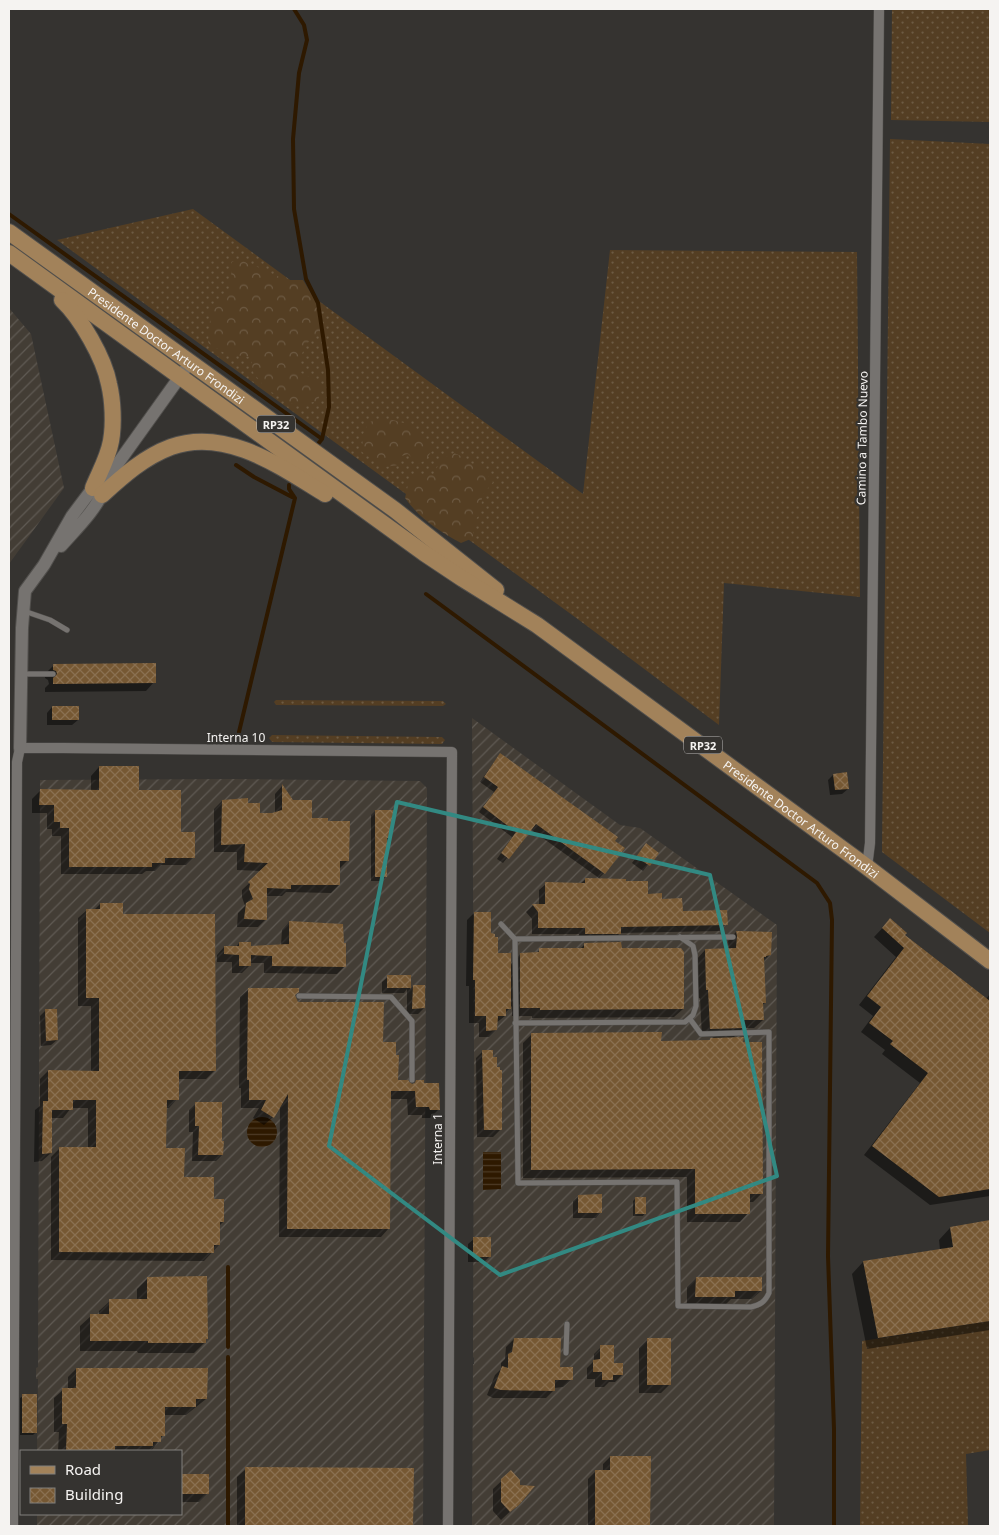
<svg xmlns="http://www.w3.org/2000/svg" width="999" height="1535" font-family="'Noto Sans',sans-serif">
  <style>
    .industrial { fill: url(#industrial-furrows) }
    .grass { fill: url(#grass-dots) }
    .forest { fill: url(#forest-crowns) }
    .water { fill: url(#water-rules) }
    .shadow { fill: #0007 }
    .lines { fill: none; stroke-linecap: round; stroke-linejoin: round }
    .stream { stroke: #2e1900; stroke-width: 4 }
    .building { fill: url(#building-cross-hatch) }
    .service-casing { stroke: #514f4c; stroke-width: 6 }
    .minor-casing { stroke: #514f4c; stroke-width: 11 }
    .tertiary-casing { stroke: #514f4c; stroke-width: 14 }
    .primary-casing { stroke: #514f4c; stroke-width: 18 }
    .service { stroke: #767370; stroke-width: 5 }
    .minor { stroke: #767370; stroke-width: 10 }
    .tertiary { stroke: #767370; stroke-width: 12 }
    .primary { stroke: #a2825a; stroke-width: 16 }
    .marked { fill: none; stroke: #328982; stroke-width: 4; stroke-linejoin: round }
    .labels { text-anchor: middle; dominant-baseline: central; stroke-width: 4.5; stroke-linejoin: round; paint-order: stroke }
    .shield { fill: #353330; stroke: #bbb9b7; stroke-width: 1 }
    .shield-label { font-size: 11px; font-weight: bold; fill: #f5f3f1 }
    .street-label { font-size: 12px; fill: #f5f3f1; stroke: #353330 }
  </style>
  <defs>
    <pattern id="industrial-furrows" width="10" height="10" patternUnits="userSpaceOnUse" patternTransform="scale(1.25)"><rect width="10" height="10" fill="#433d35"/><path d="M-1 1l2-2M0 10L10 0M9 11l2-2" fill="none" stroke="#5f5a53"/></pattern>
    <pattern id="grass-dots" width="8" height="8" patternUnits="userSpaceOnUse" patternTransform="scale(1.25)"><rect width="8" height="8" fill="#543e23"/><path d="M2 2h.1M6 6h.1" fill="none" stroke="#6d5a43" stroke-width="1.8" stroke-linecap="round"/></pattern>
    <pattern id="forest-crowns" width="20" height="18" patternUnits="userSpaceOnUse" patternTransform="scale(1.25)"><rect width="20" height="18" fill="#543e23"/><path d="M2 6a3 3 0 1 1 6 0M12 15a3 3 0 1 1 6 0" fill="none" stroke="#6d5a43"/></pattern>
    <pattern id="water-rules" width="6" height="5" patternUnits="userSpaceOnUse" patternTransform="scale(1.25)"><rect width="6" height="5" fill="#2e1900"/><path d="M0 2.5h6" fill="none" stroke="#4d3b26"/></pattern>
    <pattern id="building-cross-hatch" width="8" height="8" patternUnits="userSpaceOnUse" patternTransform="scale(1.25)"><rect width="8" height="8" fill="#765833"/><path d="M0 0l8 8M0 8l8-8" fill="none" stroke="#8a7051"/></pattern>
  </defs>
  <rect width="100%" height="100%" fill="#353330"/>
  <path class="industrial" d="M9 308 31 334 64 488 9 564Z
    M472 718 620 825 640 828 777 925 774 1526H472L473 1364H474V1358L473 1357V1346L474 1049Z
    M234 779 420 781 427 788 423 1526H37V1514H181V1451H37L38 1379H36V1368L38 1367 40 780Z"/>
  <path class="grass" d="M892 9H990V122L891 120Z
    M890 139 990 144V933L882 852Z
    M193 209 583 494 610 250 857 252 860 597 724 583 719 725 579 620 57 240Z
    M276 700 443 701 446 704 443 706 276 705 274 702Z
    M272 735 442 737 445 740 442 744 272 742 269 738Z
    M990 1321V1450L966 1454 968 1526H860L862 1341Z"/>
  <path class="forest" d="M240 260 260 268 285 280H303L321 310 320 332C304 343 301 352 299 372L320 382 318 401 296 406 266 389 253 372 251 357 226 354 208 343 211 309 230 293 232 262Z
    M384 419C409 421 420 430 432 451L426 459 419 464 408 454 402 456 399 465 384 467 362 452 363 434 369 422Z
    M454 453 461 456 470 463 480 466 493 482 482 496 481 513 475 520 473 538 461 543C440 532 419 518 405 498L408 485 416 475 434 474 441 459Z"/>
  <path class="water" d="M247 1132a15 15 0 1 1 30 0a15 15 0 1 1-30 0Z
    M483 1152H501V1189L483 1190Z"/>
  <path class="shadow" d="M53 666 154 682 146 691 45 692V688L49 684 48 680 45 678V674Z
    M52 707 78 720 72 725H47V713Z
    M500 754 614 841 604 873 599 878 530 829 503 863 497 859 512 837 479 812 494 792 480 782Z
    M99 767 179 833 194 857 186 865H161L155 871H146L142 874H61V836H52V829H47V813H32V799L40 791H91V776Z
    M833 775 848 789 842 794 830 795 828 780Z
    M282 786 292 801 311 819 348 860 340 868 339 885 331 893 286 892 282 896H266V919L258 927H237L238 913 245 906 242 897V890L262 871 237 870V852H214V809L222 801 246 804 259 815 275 814V794Z
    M375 811 392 823 390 826 389 838 386 841V877L382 881H371V815Z
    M646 845 658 853 643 871 632 863Z
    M586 879 624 882 647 895 661 900 681 913 726 924 720 931 620 933 613 940H579V934H532V919L526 912 533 905H539V890L546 884H580Z
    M100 904 122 915 215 1070 206 1079H177V1099L169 1108H165V1149L183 1178 213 1200 223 1222 219 1226V1245L204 1261 51 1260V1157L60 1148 88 1149V1108H71L63 1118H51V1153L42 1161 34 1162 35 1110 40 1106V1079L48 1071 91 1072V1006H78V918L87 910H94Z
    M474 913 490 935 497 954 510 965 520 954H536L540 950H579L585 944 620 949 683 1009 674 1017 532 1018V1016H512V1006L505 1013V1016L496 1023V1030L489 1037H479V1023H469V986H466L467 920Z
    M890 920 903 935 986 999 990 994V1196L930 1205 864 1155 920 1083 882 1054 885 1050 861 1032 873 1016 859 1005 896 957 874 937Z
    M289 922 342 945 345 966 337 974 264 973V963H250V965L242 973H232V962H217V955L224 947H236L239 943 249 947 281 945 282 930Z
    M736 932 770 955 763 962 765 1003 762 1005 763 1020 754 1028H743L732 1039 762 1193 753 1202H748V1213L740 1222H687V1177L523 1178V1043L531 1035 660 1043 708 1042 713 1037H702L700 998H698L697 959 705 950H729L728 941Z
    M410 976V989L413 986 424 1008 418 1014H407V989L404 993H382V982L388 977Z
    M249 989 293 995 298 1003 382 1043 397 1082H407L438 1110 430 1118H422V1115H408L407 1099H390L389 1228 381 1237H279L280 1105 273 1117 264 1125 253 1118 259 1108H241V1088H239L240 997Z
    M46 1010 57 1040 51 1045 41 1046 40 1016Z
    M483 1051 500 1130 493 1137H477L476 1058Z
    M196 1103 222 1155 216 1161H192L193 1132H189V1110Z
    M579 1196 601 1212 596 1218H573V1201Z
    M635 1199 645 1213 643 1216H633V1201Z
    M990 1222V1330L867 1349 852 1274 863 1262 940 1250 939 1240 950 1228Z
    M474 1239 490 1256 484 1262H468V1244Z
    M148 1278 206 1339 205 1342 194 1353H138L137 1351H80V1326L91 1316H99V1311L110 1301H137V1289Z
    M696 1278 761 1291 752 1299H731L725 1305H687V1287Z
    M514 1339 559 1368 571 1380 563 1387 554 1388V1390L546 1398H493L487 1395 495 1375 501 1369V1363L505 1359 506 1347Z
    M648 1339 670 1384 661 1393H639V1348Z
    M601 1347 612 1365 622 1375 615 1382H609L604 1387H595V1379H587V1368L594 1361V1354Z
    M76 1369 206 1399 186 1415H164L163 1435 152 1450 147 1451H58L59 1432H54V1398L63 1390H68V1377Z
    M23 1396 36 1432 33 1435H20V1398Z
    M610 1457H650L649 1526H588V1479L596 1471H603V1464Z
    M246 1469H412V1526H237V1477Z
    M511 1472 518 1504 501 1520 493 1511V1489Z
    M181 1475 208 1493 199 1502H181Z
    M21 1479V1498H20V1480Z"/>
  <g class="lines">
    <path class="stream" d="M294 9 304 25 307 40 299 73 293 139 294 209 306 279 318 303 328 370 329 407 322 439 318 444
      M9 214 322 439
      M236 465 254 477 292 497
      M426 594 817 883 830 903 832 920 828 1256 834 1429V1526
      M239 732 295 498 289 489V485
      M228 1267V1347
      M228 1526V1357"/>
  </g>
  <path class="building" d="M156 663V683L53 684V678L57 674 56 671 53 670V664Z
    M52 706H79V720H52Z
    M500 753 618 837 615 841 625 848 605 874 536 824 509 859 501 853 516 832 483 807 498 787 484 777Z
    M99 766H139V790H181V832H195V858H165V863H152V867H69V828H60V822H54V805H39L40 789 99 790Z
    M847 772 849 789 835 790 833 774Z
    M282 784 293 800H312V818H328V821H350L349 861H340V885H291V889L267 888V920L244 919 246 903 253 899 249 889 250 884 248 882 268 863 244 862 245 844 221 845 222 800 248 798V803H260V813H272L282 810Z
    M375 810H394V824H391V838H387V877H375Z
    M646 843 659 853 650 866 636 857Z
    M585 878 626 879V881H648V894L662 893V899L682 898 683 911 727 910 728 925 621 927V934H585V928H538V912L532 904H545V882L585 883Z
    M100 903H123V914H215L216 1071H179V1100H167L166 1148H185L184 1177H214V1199H224V1222H220V1245H214V1253L59 1252V1147H96V1100H73V1110H52V1153L42 1154 43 1101H48V1070L99 1071V998H86V909H100Z
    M474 912H491V933L495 934V937H498V953H511V1009H506V1016H498L497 1030 486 1031V1016H475V980H473Z
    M890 918 907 933 905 935 990 1001V1189L939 1197 872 1146 928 1073 890 1044 893 1041 869 1023 881 1007 867 996 904 948 882 928Z
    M289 921 343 924 344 943H346V967L272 966V956L251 955V966H239V955L224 954V946H239V942H251V946L289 944Z
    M736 931 772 932 771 955 766 956V957H764L766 1003H763L764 1020H744V1028L710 1029 708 990H706L705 949 736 948 737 936Z
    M621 942 622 948H681L684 952V1009L540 1010V1008H520V953L539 952V948H584V943Z
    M387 975H411V988H387Z
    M413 985H425V1008L412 1009Z
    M248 988H299V992L295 995 298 1002H384L383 1042H396V1055H399L398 1080H408L412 1084 415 1083 416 1080H424V1083H439L440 1110H430L429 1107H416L415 1091H391L390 1229H287L288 1094 274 1118 261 1110 266 1100H249V1080H247Z
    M45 1009H57L58 1040 46 1041Z
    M662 1032 661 1041 710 1040V1038L744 1037 743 1042H762L763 1194H750V1214H695V1169L531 1170V1033Z
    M482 1050H493V1057H497V1067H500V1070H502V1130H484Z
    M195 1102H222V1141H224L223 1155H198L199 1126H195Z
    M602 1194V1213H578V1195Z
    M635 1197H646V1214H635Z
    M990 1220V1321L878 1338 863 1261 953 1247 950 1227Z
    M473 1237H491V1257H473Z
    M207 1276 208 1339H206V1343H148V1341H90V1314H109V1299H147V1277Z
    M696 1277H762V1291H735V1297H695Z
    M514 1338H561L560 1367H573V1380H555V1391L501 1390 494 1388 502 1366 508 1368V1354L512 1352Z
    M647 1338H671V1385H647Z
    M600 1345H614V1363H623V1375H613V1380H602V1372H593V1360L600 1359Z
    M76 1368H208L207 1399H196V1407H165V1436H161V1442H153V1446H115V1450L66 1451 67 1424H62V1388H76Z
    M22 1394H37V1433H22Z
    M610 1456H651L650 1526H595V1470H610Z
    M245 1467 414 1468 413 1526H245Z
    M511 1470 520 1480V1485L535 1486 519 1505 510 1512 501 1502V1479Z
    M181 1474H209V1494H181Z"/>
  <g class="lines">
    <g class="service-casing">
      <path id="service" d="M24 611 50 620 67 630
        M21 674H53
        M501 924 515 939 518 1183 677 1182 678 1306 751 1307C760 1305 765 1302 769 1293V1032L701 1034 690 1019
        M515 939 733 937
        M299 996 391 997 412 1021V1080
        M515 1023 685 1022 693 1015 696 1006 695 955 693 946 680 937
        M566 1353 567 1324"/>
    </g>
    <g class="minor-casing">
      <path id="minor" d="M867 867 870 843 879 9
        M13 1526 17 762 20 748H63L452 752 448 1526"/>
    </g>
    <g class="tertiary-casing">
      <path id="tertiary" d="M61 546C77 528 97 509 105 487
        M20 748 22 628 25 591 44 565 72 516 93 488 111 473 184 371"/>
    </g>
    <g class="primary-casing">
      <g id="primary">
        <path id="s1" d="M9 232 395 510 496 590"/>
        <path id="s2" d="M9 253 424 553 463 579 537 625 867 867 990 961"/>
        <path d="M62 300C81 318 104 358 109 384 113 401 114 424 111 441 108 458 99 473 93 488"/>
        <path d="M102 495C123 476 144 457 171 447 226 427 281 467 325 494"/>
      </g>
    </g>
    <use href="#service" class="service"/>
    <use href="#minor" class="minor"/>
    <use href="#tertiary" class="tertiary"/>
    <use href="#primary" class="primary"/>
  </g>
  <path class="marked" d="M397 802 710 875 777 1176 500 1275 329 1146Z"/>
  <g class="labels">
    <g class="shield">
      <rect x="257" y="415.5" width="38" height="17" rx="4"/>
      <rect x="684" y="736.5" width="38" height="17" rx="4"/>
    </g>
    <g class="shield-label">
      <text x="276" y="424">RP32</text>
      <text x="703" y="745">RP32</text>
    </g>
    <g class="street-label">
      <text stroke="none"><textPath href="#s1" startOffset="194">Presidente Doctor Arturo Frondizi</textPath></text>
      <text transform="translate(862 438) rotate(-89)">Camino a Tambo Nuevo</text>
      <text x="236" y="737">Interna 10</text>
      <text stroke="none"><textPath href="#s2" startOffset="974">Presidente Doctor Arturo Frondizi</textPath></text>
      <text transform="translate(437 1139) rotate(-90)">Interna 1</text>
    </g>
  </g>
  <rect width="999" height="1535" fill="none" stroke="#f5f3f1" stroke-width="20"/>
  <rect x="20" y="1450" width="162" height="65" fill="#353330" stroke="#82807d"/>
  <rect x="30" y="1466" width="25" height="8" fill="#a2825a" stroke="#82807d"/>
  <text x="65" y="1475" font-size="15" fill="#f5f3f1">Road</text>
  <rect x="30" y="1488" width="25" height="15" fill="url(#building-cross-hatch)" stroke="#82807d"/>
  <text x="65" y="1500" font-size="15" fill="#f5f3f1">Building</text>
</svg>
